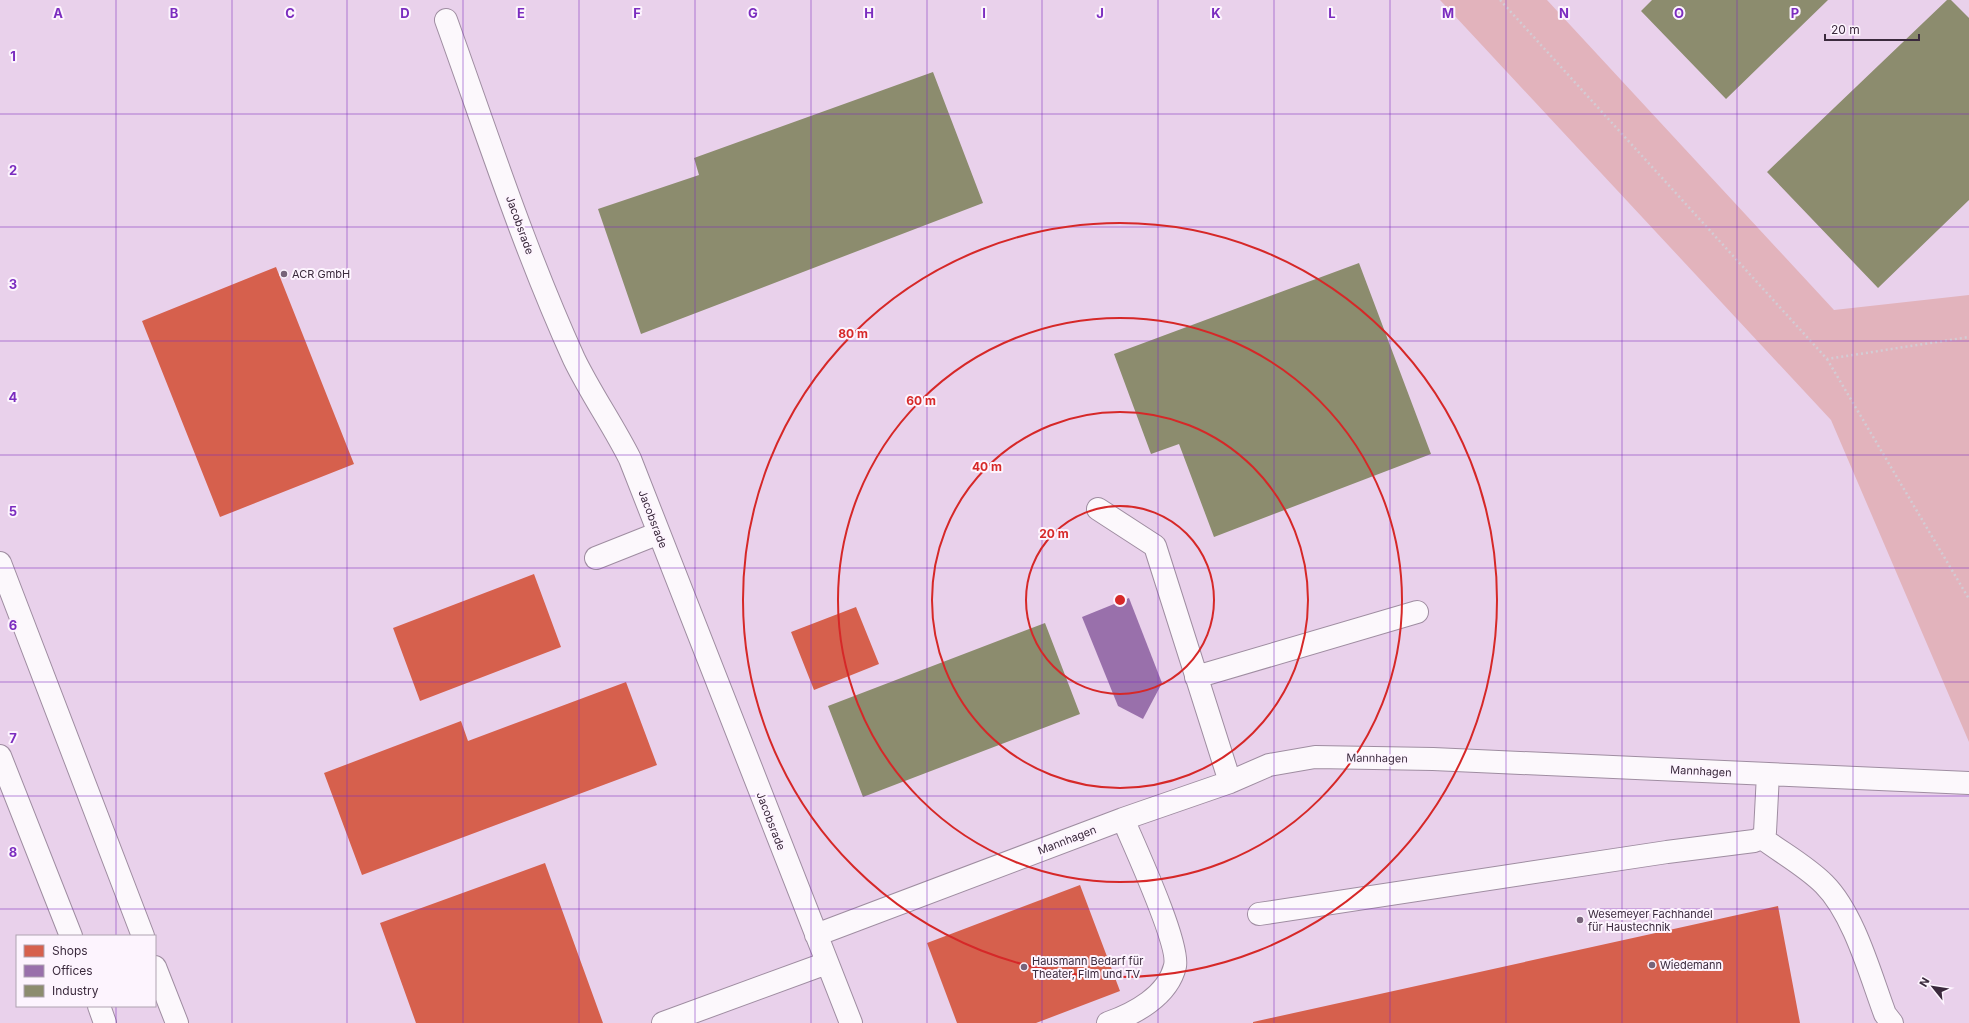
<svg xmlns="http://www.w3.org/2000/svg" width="1969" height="1023" font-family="Inter,sans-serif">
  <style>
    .green { fill: #e2b3bc }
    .shops { fill: #d6604d }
    .offices { fill: #9970ab }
    .industry { fill: #8c8c6e }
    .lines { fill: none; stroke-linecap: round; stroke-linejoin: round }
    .minor-casing { stroke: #9f8da1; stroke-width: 24 }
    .highway-casing { stroke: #9f8da1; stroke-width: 24 }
    .path { stroke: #d3ccd4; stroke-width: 2.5; stroke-dasharray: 2 3; stroke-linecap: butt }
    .minor { stroke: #fcf8fc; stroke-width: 22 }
    .highway { stroke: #fcf8fc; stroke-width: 22 }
    .grid { fill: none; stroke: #7b2cbf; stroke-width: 1; stroke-opacity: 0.55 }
    .ring { fill: none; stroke: #d62828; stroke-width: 2 }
    .poi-dot { fill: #78647a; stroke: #fdf4fe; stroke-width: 1.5 }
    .labels { text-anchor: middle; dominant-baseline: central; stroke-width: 4; stroke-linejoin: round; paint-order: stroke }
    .street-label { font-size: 11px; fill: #3b2a3d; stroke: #fdf4fe }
    .poi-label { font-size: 11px; fill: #3b2a3d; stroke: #fdf4fe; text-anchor: start }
    .grid-label { font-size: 13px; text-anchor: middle; font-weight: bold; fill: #7b2cbf; stroke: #fdf4fe; stroke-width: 4; stroke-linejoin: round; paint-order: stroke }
    .centre { fill: #d62828; stroke: #fdf4fe; stroke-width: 2 }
    .ring-label { font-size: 12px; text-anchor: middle; font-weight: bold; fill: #d62828; stroke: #fdf4fe; stroke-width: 4; stroke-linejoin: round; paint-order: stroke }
  </style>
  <rect width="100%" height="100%" fill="#e9d1eb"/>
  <path class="green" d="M1440 0H1547L1834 310 1969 295V742L1831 420Z"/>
  <path class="shops" d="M276 267 354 464 220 517 142 321Z
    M534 574 561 647 420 701 393 628Z
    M856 607 879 664 814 690 791 632Z
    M626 682 657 765 362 875 324 773 461 721 468 741Z
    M545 863 603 1023H416L380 923Z
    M1080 885 1120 991 1036 1023H957L927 943Z
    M1778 906 1800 1023H1253V1022Z"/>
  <path class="offices" d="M1129 598 1162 683 1143 719 1118 706 1082 617Z"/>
  <path class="industry" d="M1652 0H1828L1726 99 1641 11Z
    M1947 0H1951L1969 18V200L1878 288 1767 172Z
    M933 72 983 203 641 334 598 209 699 175 694 158Z
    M1359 263 1431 454 1214 537 1179 444 1151 454 1114 354Z
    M1045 623 1080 714 863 797 828 706Z"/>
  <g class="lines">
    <g class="minor-casing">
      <path id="minor" d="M446 20C487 134 524 249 574 359 591 394 613 425 630 459L851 1023
        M1098 509 1155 546 1230 782
        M596 558 659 533
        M1196 677 1417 612
        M1762 838C1782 853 1806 866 1824 884 1854 914 1870 974 1885 1014L1892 1023
        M1259 914 1667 852 1754 841 1762 838 1765 832 1768 774
        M816 935 1123 819 1230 782 1269 765 1315 757 1433 759 1969 783
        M663 1023 827 963
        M1108 1023C1134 1014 1168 996 1175 966 1180 944 1134 845 1123 819"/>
    </g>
    <g class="highway-casing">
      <path id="highway" d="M0 563 143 936
        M0 756 71 936
        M155 967 177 1023
        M99 1006 105 1023"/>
    </g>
    <path class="path" d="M1500 0 1827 359 1969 337
      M1827 359 1969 599"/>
    <use href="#minor" class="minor"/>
    <use href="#highway" class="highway"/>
  </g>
  <path class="grid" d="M116 0V936M232 0V1023M347 0V1023M463 0V1023M579 0V1023M695 0V1023M811 0V1023M927 0V1023M1042 0V1023M1158 0V1023M1274 0V1023M1390 0V1023M1506 0V1023M1622 0V1023M1737 0V1023M1853 0V1023M0 114H1969M0 227H1969M0 341H1969M0 455H1969M0 568H1969M0 682H1969M0 796H1969M0 909H1969M116 1006V1023"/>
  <g class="ring">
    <circle cx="1120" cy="600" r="94"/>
    <circle cx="1120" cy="600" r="188"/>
    <circle cx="1120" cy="600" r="282"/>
    <circle cx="1120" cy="600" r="377"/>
  </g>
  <g class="poi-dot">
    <circle cx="284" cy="274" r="4"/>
    <circle cx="1580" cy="920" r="4"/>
    <circle cx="1652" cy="965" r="4"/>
    <circle cx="1024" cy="967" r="4"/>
  </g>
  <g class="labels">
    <g class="street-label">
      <text transform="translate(520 225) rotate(70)">Jacobsrade</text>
      <text transform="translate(653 519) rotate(69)">Jacobsrade</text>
      <text transform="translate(1377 758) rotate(1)">Mannhagen</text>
      <text transform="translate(1701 771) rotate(3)">Mannhagen</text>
      <text transform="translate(771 821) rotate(69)">Jacobsrade</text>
      <text transform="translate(1067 840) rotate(-21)">Mannhagen</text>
    </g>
    <g class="poi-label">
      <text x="292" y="274">ACR GmbH</text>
      <text x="1588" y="914">Wesemeyer Fachhandel<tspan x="1588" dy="13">für Haustechnik</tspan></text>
      <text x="1032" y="961">Hausmann Bedarf für<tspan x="1032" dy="13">Theater, Film und TV</tspan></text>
      <text x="1660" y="965">Wiedemann</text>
    </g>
  </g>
  <g class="grid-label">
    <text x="58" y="18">A</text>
    <text x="174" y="18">B</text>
    <text x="290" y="18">C</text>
    <text x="405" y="18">D</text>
    <text x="521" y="18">E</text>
    <text x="637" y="18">F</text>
    <text x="753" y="18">G</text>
    <text x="869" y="18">H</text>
    <text x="984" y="18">I</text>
    <text x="1100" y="18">J</text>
    <text x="1216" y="18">K</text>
    <text x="1332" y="18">L</text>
    <text x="1448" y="18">M</text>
    <text x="1564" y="18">N</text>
    <text x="1679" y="18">O</text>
    <text x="1795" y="18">P</text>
    <text x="13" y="61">1</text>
    <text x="13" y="175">2</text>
    <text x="13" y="289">3</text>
    <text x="13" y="402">4</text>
    <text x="13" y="516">5</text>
    <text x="13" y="630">6</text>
    <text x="13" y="743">7</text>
    <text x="13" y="857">8</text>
  </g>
  <circle cx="1120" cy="600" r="6" class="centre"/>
  <g class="ring-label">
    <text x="853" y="338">80 m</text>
    <text x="921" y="405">60 m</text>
    <text x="987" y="471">40 m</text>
    <text x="1054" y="538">20 m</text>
  </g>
  <rect x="16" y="935" width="140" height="72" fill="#fdf4fe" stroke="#afa3b1"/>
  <rect x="24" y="945" width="20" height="12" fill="#d6604d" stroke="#afa3b1"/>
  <text x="52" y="955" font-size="12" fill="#3b2a3d">Shops</text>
  <rect x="24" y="965" width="20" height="12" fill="#9970ab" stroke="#afa3b1"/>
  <text x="52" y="975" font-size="12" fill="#3b2a3d">Offices</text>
  <rect x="24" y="985" width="20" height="12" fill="#8c8c6e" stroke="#afa3b1"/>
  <text x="52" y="995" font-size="12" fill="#3b2a3d">Industry</text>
  <g transform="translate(1933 987) rotate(300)" stroke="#fdf4fe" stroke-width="3" paint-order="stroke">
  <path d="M0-3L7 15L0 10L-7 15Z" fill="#3b2a3d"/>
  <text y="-6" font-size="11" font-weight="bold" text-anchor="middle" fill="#3b2a3d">N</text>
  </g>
  <path d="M1825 34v6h94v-6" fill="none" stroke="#3b2a3d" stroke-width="2"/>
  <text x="1831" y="34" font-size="12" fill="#3b2a3d" stroke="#fdf4fe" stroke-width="3" paint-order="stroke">20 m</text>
</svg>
